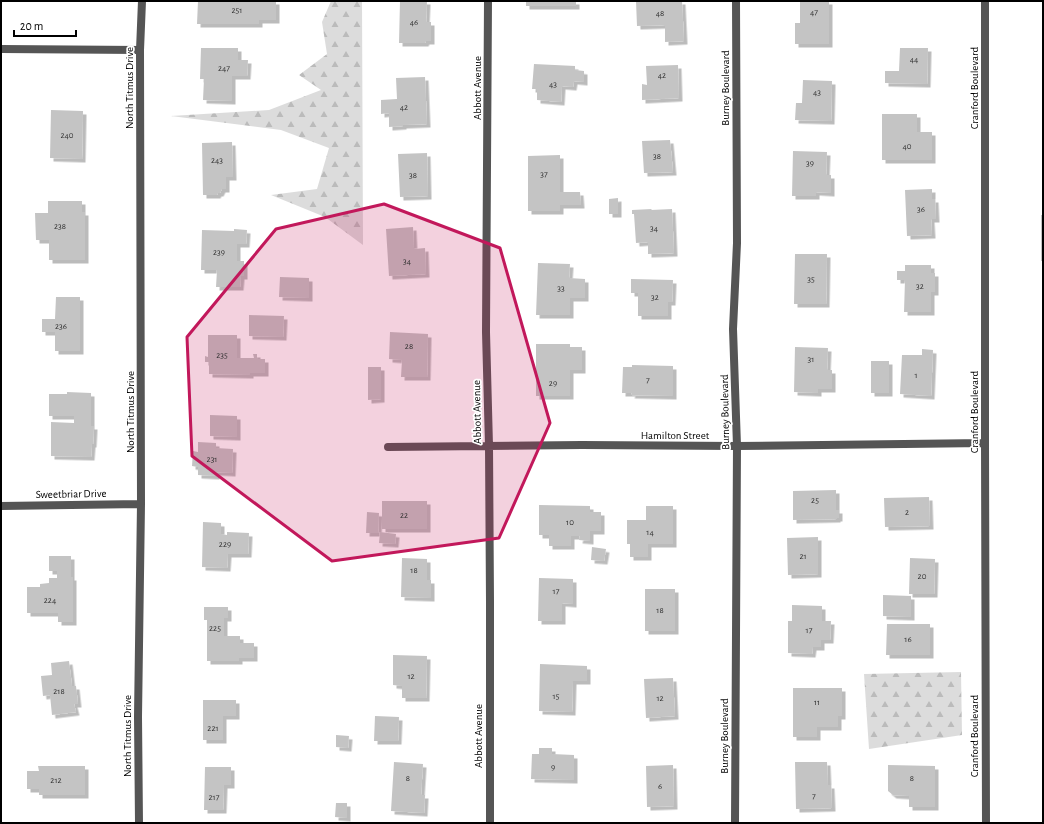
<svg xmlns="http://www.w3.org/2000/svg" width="1044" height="824" font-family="'Alegreya Sans',sans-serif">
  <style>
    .forest { fill: url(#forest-firs) }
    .building { fill: #c4c4c4; filter: url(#shadow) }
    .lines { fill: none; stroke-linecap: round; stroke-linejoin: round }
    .minor { stroke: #555; stroke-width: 8 }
    .marked { fill: #c2185b; fill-opacity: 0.2; stroke: #c2185b; stroke-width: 3; stroke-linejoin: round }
    .labels { text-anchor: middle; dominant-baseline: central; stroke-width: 3.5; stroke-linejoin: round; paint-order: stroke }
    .number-label { font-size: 9px; fill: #313131 }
    .street-label { font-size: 11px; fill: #000; stroke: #fff }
  </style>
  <defs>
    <pattern id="forest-firs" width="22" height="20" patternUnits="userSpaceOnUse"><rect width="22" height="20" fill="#dcdcdc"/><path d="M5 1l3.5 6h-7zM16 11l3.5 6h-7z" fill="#bbb"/></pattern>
    <filter id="shadow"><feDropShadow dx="3.5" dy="3.5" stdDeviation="0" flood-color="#0004"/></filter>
  </defs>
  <rect width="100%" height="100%" fill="#fff"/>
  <path class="forest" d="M331 1H362L363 245 325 217 271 195 317 189 329 148 281 130 171 116 269 110 321 90 299 75 327 54 322 22Z
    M961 672 962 735 869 749 864 674Z"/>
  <path class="building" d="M198 1H276V20H259V24H197Z
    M400 1H427L426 22H431V41H426L425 43H399Z
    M526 1H576V6H526Z
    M636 1H682L684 41 665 42V25L637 26Z
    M800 1H829V44H795V23H800Z
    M201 48H238V60H248L247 76H232V101L203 100 204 79H200Z
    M900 48H928L927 84 885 83V71H899Z
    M534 64 575 66V70L584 71V82L574 81 573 87 562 86 561 102 537 100V89H532Z
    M678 65 679 98 642 100V84L647 85 646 66Z
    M425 77 427 124 403 125V126L389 127V113L381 114V100L397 99 396 78Z
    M803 80 832 81 831 121 795 120 796 103H802Z
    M51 110 83 111 82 159 50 158Z
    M882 114H917V132H932V160H882Z
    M670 140 673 172 644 173 642 141Z
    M232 142 233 177H226V189H222L220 193H218L217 195H203L202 143Z
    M793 151 827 152 826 175H831V193L816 192V196H792Z
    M427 153 428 196 400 197 398 154Z
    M560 155V192H580L581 205H560V211H528V156Z
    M932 189V199H935L936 219H931L932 235 907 236 905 190Z
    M618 198V214H609V199Z
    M48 201H82V212H85V260H49V240H36L35 213H48Z
    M652 209 651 210 672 209 674 253 648 254V242L636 243 634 214H632V210Z
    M1041 215H1043V261H1041Z
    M413 227 414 249 425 248 426 274 389 276 386 229Z
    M234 229 247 230 246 244H237V261H244V276H241L240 287H216L217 270H201L202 230 234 231Z
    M795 254H827L826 304H794Z
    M538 263 570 264 569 278 585 279V298H570V315H536Z
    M905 265H931V273H935V292H931V312H904L905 280H897V271H905Z
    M280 277 309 278V298L279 297Z
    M631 279 673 280 672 302H668V316H638V293H631Z
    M56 297H80V351H55V332H42V319H55Z
    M249 315 284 316 283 337 249 336Z
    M390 332 428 334 427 377H401L402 360 389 359Z
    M208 335H237V358H254L253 354H257V359H265V373H250V375L209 374V362H205V356L208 357Z
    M536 344H570V347H582V370H570V396H536Z
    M795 347 828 348 827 370H832V389H818V393L794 392Z
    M922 349 933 350 931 396 900 394 902 355H922Z
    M871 361H889V393H871Z
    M632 365 673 366V396L631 395 632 393H622L623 367H632Z
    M368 367H381V399L368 400Z
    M67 392 91 393V426H94L93 444H92L91 457 51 456V422L74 423V416H49V394H67Z
    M210 415 237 416V437L210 436Z
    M198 442 216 443V448L233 449 232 473 216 472V476L198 475V467L192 466 193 451 198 452Z
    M836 490V510H839V518H837V519L793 520V491Z
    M929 497 930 526 885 527 884 498Z
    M382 501H427V529H382Z
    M539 505 590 506V512H601V531H590V541L579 540 580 536H571V546H549V535H539Z
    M646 506H673V544H648V557H630V544H627V520H646Z
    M367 512 379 513 378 533H366Z
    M203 522 221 523V534L227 535V532L249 533 248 554H228L227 568 202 567Z
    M380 532 396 534 395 544 379 543Z
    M818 537V574L788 575 787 538Z
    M592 547 606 549 604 561 591 560Z
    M49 556H71V577H73V622H58V613H27V587H40V584L49 583V578H57V571H49Z
    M402 558 427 559V580H431V598L401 597Z
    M910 558 935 559 934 594H909Z
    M539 578 573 579V604L562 603V621H538Z
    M645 589H675V631H645Z
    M883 595 911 596V617L883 616Z
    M792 605 822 606V621H831L830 640H821V647H813L812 654 788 653V621H792Z
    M204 607H228V618H224V636H240V643H254V658H239V661H207V620H204Z
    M887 624H930V655H886Z
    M393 655 427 656 426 698H402V686L393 685Z
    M69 661 72 686H76L78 704H74L76 712 52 715 50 695 43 696 41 676 52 675 51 663Z
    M540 664 587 666V681H573L572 712 539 711Z
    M673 678 675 716 646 718 644 679Z
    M793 688H842V716H838V727H817V737H793Z
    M203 700H236V716H223V740H203Z
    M375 716 399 717 398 741H374Z
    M336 735 349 736 348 748 336 747Z
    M539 748H552V754L574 755V780L531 779 532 754H539Z
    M394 762 423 764 421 795H425L424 813 391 811Z
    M795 762H827L828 785H831L832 808 796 809Z
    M673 765 674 806 647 807 646 766Z
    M888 765 935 766V807H909V796L893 795 888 791Z
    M38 766H85V795H39V789H27V771H39Z
    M205 767H231V785H224L223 810H204Z
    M336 803H347V818L335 817Z"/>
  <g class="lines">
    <path class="minor" d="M488 1 486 332 489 446 490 601V823
      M985 1V443L986 823
      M1 49 140 50
      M388 447 582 445 737 446 985 443
      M1 506 141 504
      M139 823 138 717 141 504 140 50 142 1
      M735 823 737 446 733 329 737 243 736 1"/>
  </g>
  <path class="marked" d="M384 204 500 248 550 423 499 538 332 561 192 456 187 337 276 229Z"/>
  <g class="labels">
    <g class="number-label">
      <text x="237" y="10">251</text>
      <text x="814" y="12">47</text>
      <text x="660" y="13">48</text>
      <text x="414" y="22">46</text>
      <text x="914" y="59">44</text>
      <text x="224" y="68">247</text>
      <text x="662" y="75">42</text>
      <text x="553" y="84">43</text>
      <text x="817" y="92">43</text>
      <text x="404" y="107">42</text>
      <text x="67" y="135">240</text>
      <text x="907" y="146">40</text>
      <text x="657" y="156">38</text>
      <text x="217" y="160">243</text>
      <text x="810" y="163">39</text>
      <text x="544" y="174">37</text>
      <text x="413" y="175">38</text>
      <text x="921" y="209">36</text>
      <text x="60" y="226">238</text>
      <text x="654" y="228">34</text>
      <text x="219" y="252">239</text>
      <text x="407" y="261">34</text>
      <text x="811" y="279">35</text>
      <text x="920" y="286">32</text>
      <text x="561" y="288">33</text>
      <text x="655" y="297">32</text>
      <text x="61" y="326">236</text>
      <text x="409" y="346">28</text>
      <text x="222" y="355">235</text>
      <text x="811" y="359">31</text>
      <text x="916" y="375">1</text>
      <text x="648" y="380">7</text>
      <text x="553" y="383">29</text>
      <text x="212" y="459">231</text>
      <text x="815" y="500">25</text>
      <text x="907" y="512">2</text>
      <text x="404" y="515">22</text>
      <text x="570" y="522">10</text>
      <text x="650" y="532">14</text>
      <text x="225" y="544">229</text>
      <text x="803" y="556">21</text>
      <text x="414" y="570">18</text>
      <text x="922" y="576">20</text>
      <text x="556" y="591">17</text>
      <text x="50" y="600">224</text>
      <text x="660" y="610">18</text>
      <text x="215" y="628">225</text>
      <text x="809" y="630">17</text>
      <text x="908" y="639">16</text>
      <text x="411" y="676">12</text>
      <text x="59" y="691">218</text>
      <text x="556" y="696">15</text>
      <text x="660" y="698">12</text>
      <text x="817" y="702">11</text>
      <text x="213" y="728">221</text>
      <text x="553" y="767">9</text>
      <text x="408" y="778">8</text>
      <text x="912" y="778">8</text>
      <text x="56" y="780">212</text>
      <text x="660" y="786">6</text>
      <text x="814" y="796">7</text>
      <text x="214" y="797">217</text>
    </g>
    <g class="street-label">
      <text transform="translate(129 88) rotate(-90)">North Titmus Drive</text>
      <text transform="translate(477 88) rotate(-90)">Abbott Avenue</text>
      <text transform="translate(725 88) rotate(-90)">Burney Boulevard</text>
      <text transform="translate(974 88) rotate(-90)">Cranford Boulevard</text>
      <text transform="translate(130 412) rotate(-90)">North Titmus Drive</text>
      <text transform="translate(477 412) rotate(-91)">Abbott Avenue</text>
      <text transform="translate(725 412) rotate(-91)">Burney Boulevard</text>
      <text transform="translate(974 412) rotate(-90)">Cranford Boulevard</text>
      <text x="675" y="435">Hamilton Street</text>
      <text transform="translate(71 494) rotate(-1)">Sweetbriar Drive</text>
      <text transform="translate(127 736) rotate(-90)">North Titmus Drive</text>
      <text transform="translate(478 736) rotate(-90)">Abbott Avenue</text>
      <text transform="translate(724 736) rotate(-90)">Burney Boulevard</text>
      <text transform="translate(974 736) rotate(-90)">Cranford Boulevard</text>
    </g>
  </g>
  <rect width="1044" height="824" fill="none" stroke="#000000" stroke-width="4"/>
  <path d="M14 30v6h62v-6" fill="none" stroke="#000000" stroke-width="2"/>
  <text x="20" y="30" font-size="12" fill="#000000" stroke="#ffffff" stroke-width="3" paint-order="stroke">20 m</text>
</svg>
